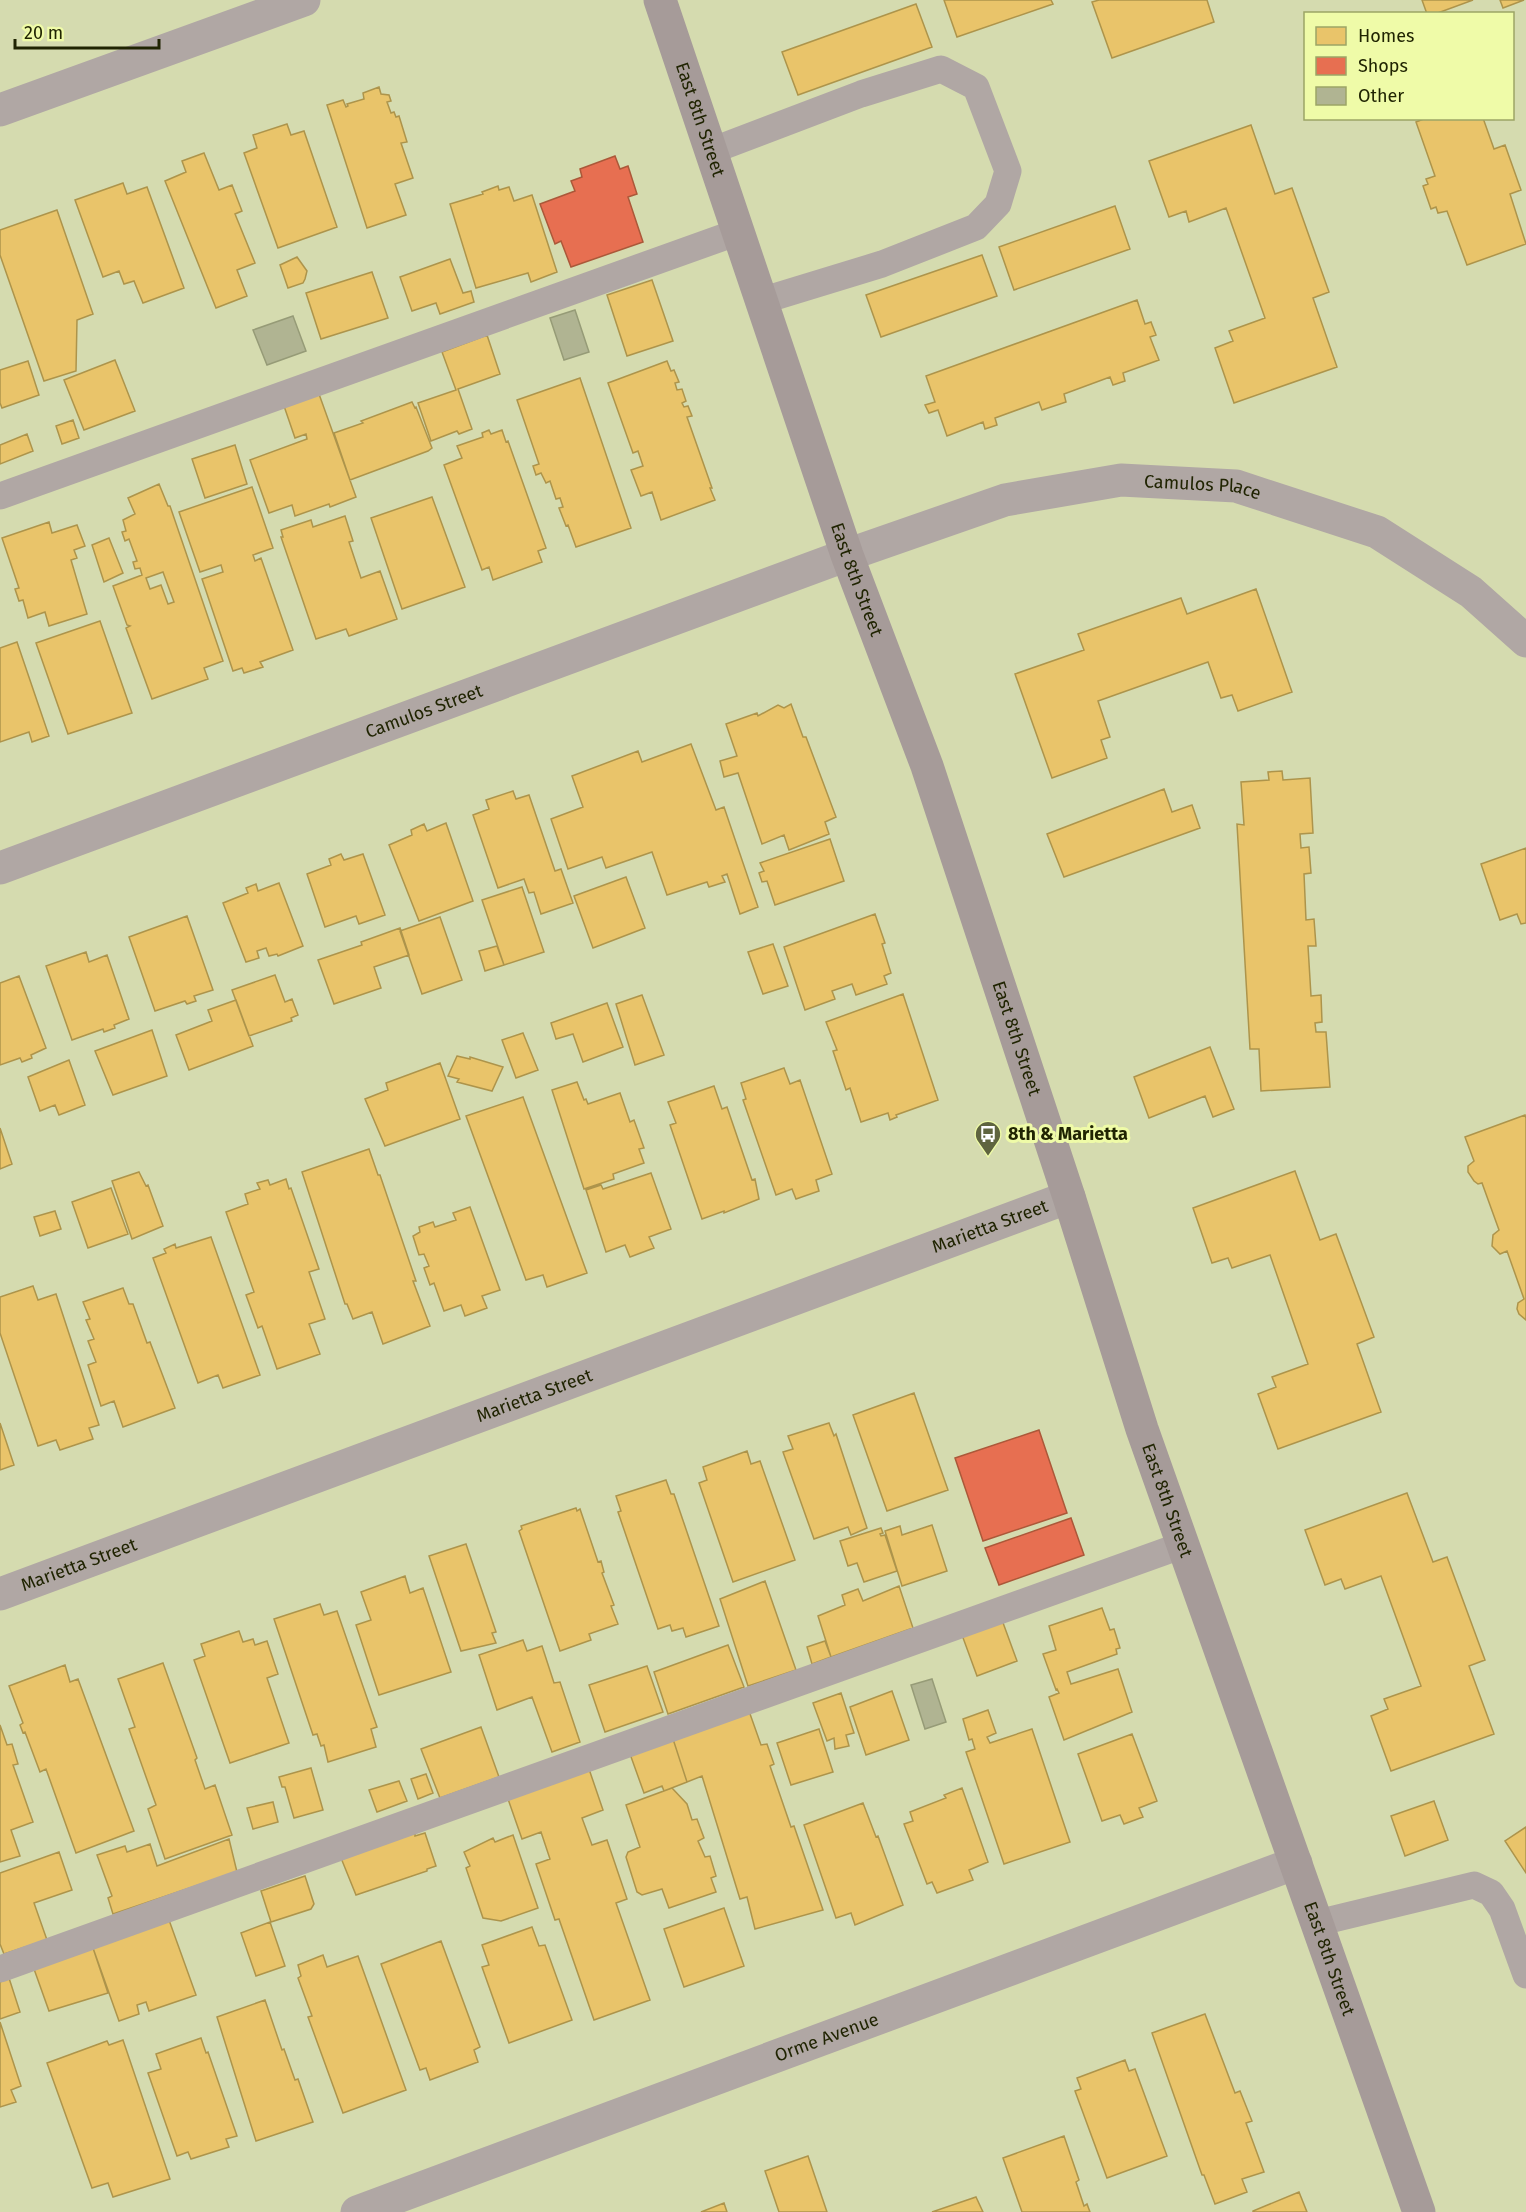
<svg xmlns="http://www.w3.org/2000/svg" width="1526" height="2212" font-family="'Fira Sans',sans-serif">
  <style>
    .homes { fill: #e9c46a; stroke: #ad944b; stroke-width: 1.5; fill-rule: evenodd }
    .shops { fill: #e76f51; stroke: #ab5839; stroke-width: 1.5 }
    .building { fill: #b0b492; stroke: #969b77; stroke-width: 1.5 }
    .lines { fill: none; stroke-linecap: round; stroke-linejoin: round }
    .lane { stroke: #b0a7a4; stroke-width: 27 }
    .street { stroke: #b0a7a4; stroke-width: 33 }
    .secondary { stroke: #a69b99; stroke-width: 33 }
    .labels { text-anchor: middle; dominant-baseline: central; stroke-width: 6; stroke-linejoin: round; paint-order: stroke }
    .street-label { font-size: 18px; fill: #202402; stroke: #effba8 }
    .poi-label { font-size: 18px; font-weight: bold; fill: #202402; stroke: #effba8; text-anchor: start }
  </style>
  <rect width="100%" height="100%" fill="#d5dbaf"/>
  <path class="homes" d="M944 0H1051L1053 4 957 37Z
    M1099 0H1207L1214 22 1112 58 1092 2Z
    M1422 0H1473L1435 14H1427Z
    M1500 0H1524L1503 8Z
    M916 4 932 47 798 95 782 52Z
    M379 87 381 94 389 95 391 101 387 102 391 113 394 112 396 117 399 116 407 142 401 143 413 178 395 184 406 215 367 228 327 105 343 100 346 107 348 106 347 104 364 99 363 93Z
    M1426 118H1483L1494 149 1505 145 1521 190 1510 194 1526 244 1467 265 1447 211 1438 213 1436 207 1431 209 1423 186 1428 184 1426 179 1435 176 1416 122Z
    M287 124 291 135 304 131 337 227 278 248 244 153 257 148 253 135Z
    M1251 125 1275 194 1292 188 1329 292 1313 298 1337 367 1234 403 1215 348 1233 341 1229 331 1265 318 1226 208 1189 222 1186 211 1169 217 1149 161Z
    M204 153 219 190 232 185 242 211 235 214 255 263 237 270 247 296 216 308 165 181 186 172 182 161Z
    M123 183 127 194 147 187 184 288 143 303 134 281 124 284 119 271 103 277 75 200Z
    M498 186 499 190 509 187 514 201 532 195 557 272 531 282 528 273 476 288 450 204 483 194 482 192Z
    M1115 206 1130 249 1014 290 999 247Z
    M57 210 93 314 77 320 76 371 44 381 0 255V230Z
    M982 255 997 296 881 337 866 295Z
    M297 257 307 271 305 279 303 283 288 288 280 265Z
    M450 259 463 293 471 291 474 302 440 314 436 303 412 311 400 277Z
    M372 272 388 318 321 339 306 293Z
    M652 280 673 341 627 356 607 295Z
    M1137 300 1145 324 1151 322 1156 335 1150 337 1159 360 1123 373 1125 381 1113 385 1110 377 1064 394 1066 402 1042 410 1039 402 995 418 997 425 985 429 983 422 947 436 938 410 929 413 925 405 935 402 926 376Z
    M487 335 500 374 458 389 472 429 459 434 457 431 431 441 418 403 456 390 442 352Z
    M115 360 135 411 84 430 64 380Z
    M28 361 39 395 2 408 0 403V370Z
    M667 361 671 371 674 370 679 382 675 383 677 390 682 389 686 401 682 403 684 407 688 406 692 416 687 417 712 488H710L715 500 661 520 652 492 641 496 631 470 643 466 638 451 633 453 608 383Z
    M580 378 631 528 576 547 568 525 566 526 559 508 563 507 560 498 556 499 550 481 546 483 541 473 536 475 533 466 539 464 517 400Z
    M319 394 356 497 330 507 329 504 295 516 292 505 269 513 250 460 307 439 306 434 295 438 284 406Z
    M412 402 415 408 416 407 432 448 428 451 350 480 334 433 363 423 361 421Z
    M73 420 79 438 62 444 56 426Z
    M489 430 491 434 502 430 506 442 508 441 546 548 538 551 542 562 493 580 489 567 482 570 444 465 462 458 457 446 483 437 482 433Z
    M27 434 33 451 0 464V445Z
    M235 445 247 484 205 498 192 459Z
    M159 484 168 506H170L223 661 204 668 208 679 152 699 126 628 130 626 127 625 113 586 142 575 140 568 135 569 133 562 137 561 129 539 125 541 122 532 126 531 123 520 135 514 128 498ZM163 572 174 602 168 604 161 585 150 589 146 578Z
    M252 487 273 548 253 555 255 561 261 558 293 650 260 662 263 667 244 673 242 668 233 671 202 579 223 572 221 565 200 572 179 512Z
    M432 497 465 587 402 609 371 518Z
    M345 516 353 541 349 542 361 578 380 571 397 619 349 636 346 629 316 639 281 537H283L281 530 311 520 313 527Z
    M49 522 52 533 77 525 85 546 74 550 77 558 71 560 87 614 49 626 45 612 28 618 23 600 19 601 15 589 19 588 2 538Z
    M109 538 123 573 104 582 92 545Z
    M1256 589 1292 692 1238 711 1232 695 1221 698 1208 662 1098 701 1110 737 1101 740 1107 758 1052 778 1015 674 1084 650 1078 634 1181 598 1187 614Z
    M100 621 132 713 68 734 36 643Z
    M17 642 49 736 32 742 29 732 0 742V648Z
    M791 704 803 737H806L836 817 825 822 829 834 789 850 784 835 762 844 738 773 724 777 720 761 737 756 726 724 757 713 758 716 778 705 784 708Z
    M691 744 716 810 724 807 758 907 740 914 727 874 722 876 725 882 709 887 707 882 667 895 652 852 606 868 602 857 568 869 551 819 583 807 572 776 638 751 642 762Z
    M1282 771 1283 780 1310 778 1313 833 1300 834 1301 848 1309 847 1311 873 1304 874 1306 920 1314 919 1316 946H1308L1311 996 1321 995 1322 1022 1315 1023 1316 1032H1326L1330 1087 1261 1091 1259 1049H1250L1237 824 1244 825 1241 782 1269 780 1268 772Z
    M1164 789 1172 812 1192 805 1200 828 1064 877 1047 834Z
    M513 791 516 799 529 795 555 871 561 869 573 903 541 914 534 892 529 893 524 879 498 888 473 815 489 809 486 800Z
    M446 823 473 901 419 921 389 845 412 835 411 830 424 824 427 831Z
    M830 839 844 881 775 905 767 881 762 882 759 873 764 871 760 863Z
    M1526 848V923L1521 924 1517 914 1500 920 1481 864Z
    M341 854 344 860 363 854 385 915 359 924 356 916 325 927 307 874 331 865 329 859Z
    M626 877 645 928 593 948 574 896Z
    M279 883 303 946 278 956 277 954 269 956 266 948 257 951 259 958 246 962 223 903 248 893 246 888 256 884 258 891Z
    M522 887 544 952 504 965 482 900Z
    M875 914 885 943 882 944 891 973 884 976 887 984 856 995 852 984 832 991 835 999 805 1010 784 947Z
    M187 916 213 990 194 996 196 1001 187 1004 185 1001 155 1011 129 937Z
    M440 917 462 980 422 994 400 931Z
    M400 928 409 955 374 967 381 988 334 1004 318 960 362 945 361 942Z
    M773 944 788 986 763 994 748 952Z
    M497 946 504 965 485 971 479 951Z
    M86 952 89 962 107 955 129 1019 114 1025 115 1028 104 1032 103 1029 72 1040 46 966Z
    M275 975 285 1002 292 999 298 1015 291 1018 292 1021 249 1036 232 990Z
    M19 976 46 1048 31 1055 32 1058 22 1062 20 1058 0 1065V983Z
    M903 994 938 1100 896 1115 897 1117 890 1120 888 1113 861 1122 850 1088 846 1090 833 1051 837 1050 826 1022Z
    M642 995 664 1055 635 1065 616 1004Z
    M236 1000 253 1046 189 1070 176 1035 212 1021 208 1010Z
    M607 1003 623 1047 583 1062 573 1034 556 1039 551 1023Z
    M152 1030 167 1076 113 1095 95 1051Z
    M523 1033 538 1070 516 1078 502 1040Z
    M1210 1047 1234 1109 1213 1117 1205 1096 1149 1118 1134 1077Z
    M457 1056 470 1059V1057L503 1067 492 1091 457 1082 459 1079 448 1076Z
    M69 1060 85 1105 59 1115 55 1105 40 1111 28 1077Z
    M440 1063 460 1119 385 1146 365 1099 388 1090 386 1083Z
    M784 1068 790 1084 800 1080 832 1174 816 1180 819 1191 796 1199 792 1189 776 1195 743 1100 746 1099 741 1083Z
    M577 1082 584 1100 586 1099 588 1104 620 1093 630 1122 634 1120 644 1148 639 1149 644 1163 613 1174 614 1179 584 1189 552 1090Z
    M714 1086 722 1109 727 1107 752 1180 755 1179 759 1199 724 1213V1211L702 1219 670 1125 676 1123 668 1102Z
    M523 1097 587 1273 547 1287 543 1275 526 1280 466 1116Z
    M1525 1115 1526 1118V1320L1519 1314 1517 1309 1518 1303 1524 1299 1507 1251 1500 1254 1492 1246 1493 1235 1499 1230 1482 1183 1478 1184 1474 1181 1468 1172V1166L1474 1161 1465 1137Z
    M0 1128 12 1164 0 1169Z
    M369 1149 378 1175H380L416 1281H413L430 1326 383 1344 372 1312 353 1319 347 1304H345L302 1172Z
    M1295 1171 1320 1240 1336 1234 1374 1337 1357 1344 1381 1412 1278 1449 1258 1394 1276 1387 1272 1377 1308 1364 1270 1255 1232 1268 1228 1258 1212 1263 1193 1208Z
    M139 1172 146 1186 148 1185 163 1226 132 1239 112 1181Z
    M651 1173 671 1229 649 1237 654 1248 630 1257 625 1245 606 1252 586 1190 601 1185 603 1189Z
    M286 1179 289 1189 291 1188 319 1269 309 1272 325 1319 309 1324 320 1354 277 1369 262 1326 258 1328 246 1295 254 1292 226 1212 248 1204 245 1194 260 1189 257 1183 268 1180 270 1185Z
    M111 1188 128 1234 88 1248 72 1202Z
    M470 1207 500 1290 482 1296 487 1308 465 1316 461 1305 444 1311 434 1283 430 1285 424 1268 429 1266 424 1254 419 1255 413 1236 420 1232 419 1227 433 1222 435 1227 456 1220 453 1213Z
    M55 1211 61 1229 40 1236 34 1217Z
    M211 1237 260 1375 223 1388 218 1375 198 1383 153 1258 166 1253 164 1249 175 1244 176 1248Z
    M33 1286 38 1300 56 1294 99 1425 89 1428 93 1439 60 1450 56 1440 38 1446 0 1333V1297Z
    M123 1288 129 1304H133L147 1343 150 1342 175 1408 123 1427 114 1401 101 1406 88 1365 96 1362 88 1341 94 1339 86 1320 90 1319 83 1302Z
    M914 1393 948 1490 887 1511 853 1415Z
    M0 1423 14 1465 0 1470Z
    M829 1423 834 1436 836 1434 867 1528 851 1535 848 1527 814 1539 783 1452 793 1449 788 1436Z
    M747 1451 751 1464 760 1461 795 1560 733 1582 699 1483 707 1480 703 1467Z
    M666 1480 671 1494H674L719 1626 686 1637 683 1628 672 1631 670 1625 658 1629 618 1512 621 1511 616 1496Z
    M1407 1493 1433 1562 1447 1557 1485 1660 1469 1666 1494 1734 1391 1771 1371 1716 1388 1709 1384 1699 1421 1686 1381 1576 1345 1589 1341 1579 1325 1585 1305 1530Z
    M576 1508 577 1511 580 1509 598 1562 601 1561 604 1572 602 1573 614 1605 611 1606 618 1624 589 1634 591 1640 560 1651 519 1531 522 1529 521 1526Z
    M932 1525 947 1571 902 1586 885 1531 900 1526 902 1535Z
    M881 1528 883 1533 880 1534 881 1536 885 1535 897 1571 864 1582 857 1563 848 1566 840 1541Z
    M466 1544 496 1632 492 1633 496 1643 461 1651 429 1556Z
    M405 1576 410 1593 423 1588 451 1672 379 1695 356 1625 371 1620 361 1592Z
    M765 1581 796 1670 748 1686 720 1599Z
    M899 1586 913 1628 831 1657 818 1616 845 1605 842 1595 858 1589 863 1601Z
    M320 1604 324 1615 337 1611 377 1727 371 1729 376 1747 328 1762 324 1745 321 1746 317 1734 313 1735 274 1619Z
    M1102 1608 1110 1630 1114 1629 1120 1648 1116 1649 1117 1654 1067 1672 1071 1684 1118 1669 1132 1712 1064 1740 1049 1697 1059 1693 1057 1689 1056 1690 1043 1654 1056 1650 1049 1626Z
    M1002 1620 1017 1661 977 1676 962 1635Z
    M239 1631 243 1642 253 1639 255 1645 267 1641 278 1674 267 1678 289 1743 230 1763 194 1660 205 1656 201 1644Z
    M523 1640 527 1651 542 1646 554 1683 560 1682 580 1742 552 1752 532 1697 497 1710 479 1655Z
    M825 1641 831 1657 812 1664 807 1647Z
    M728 1645 744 1687 668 1714 654 1672Z
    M163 1663 197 1758 195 1760 205 1789 215 1785 232 1835 165 1859 148 1809 156 1805 129 1729 135 1727 118 1679Z
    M65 1665 70 1682 78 1679 134 1831 76 1853 46 1769 40 1772 25 1732 23 1733 20 1725 23 1723 9 1686Z
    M647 1666 663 1712 605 1732 589 1685Z
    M892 1691 909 1740 866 1755 850 1707Z
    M841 1693 854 1733 846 1735 849 1746 835 1749 834 1738 827 1741 813 1703Z
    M988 1710 996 1733 987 1737 990 1743 1032 1729 1070 1842 1004 1864 966 1752 975 1749 972 1739 969 1740 963 1719Z
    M749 1711 761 1745 767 1744 774 1764 770 1766 791 1827 794 1826 823 1910 755 1929 747 1897 740 1899 702 1776 687 1782 673 1739Z
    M0 1725 7 1745 12 1744 18 1764 13 1765 33 1822 11 1830 20 1856 0 1862Z
    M481 1727 499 1777 440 1798 421 1749Z
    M819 1729 833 1772 791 1785 777 1743Z
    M1132 1734 1157 1801 1139 1808 1143 1817 1124 1824 1120 1815 1102 1821 1078 1754Z
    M673 1739 687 1782 664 1791 662 1786 644 1793 630 1754Z
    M311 1768 323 1810 294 1818 285 1787H282L279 1777Z
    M589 1769 603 1810 582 1818 592 1845 607 1840 627 1899 616 1903 650 2000 594 2020 559 1919 555 1920 536 1864 550 1859 541 1832 522 1839 508 1799Z
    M426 1774 433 1793 418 1799 411 1779Z
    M399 1781 407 1801 377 1812 369 1790Z
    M672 1788 687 1804 692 1820 697 1819 704 1838 698 1841 705 1857 710 1856 716 1876 711 1878 716 1892 669 1908 662 1889 642 1895 637 1892 626 1857 628 1852 640 1847 626 1805Z
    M962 1788 988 1862 969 1870 973 1880 937 1893 932 1882 927 1884 904 1824 913 1821 910 1812 946 1798 944 1795Z
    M1434 1801 1448 1840 1405 1856 1391 1816Z
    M273 1802 278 1822 253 1829 247 1808Z
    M863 1803 876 1837 878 1836 903 1905 855 1925 851 1913 836 1918 804 1825Z
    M1526 1827V1873L1505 1841Z
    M415 1833V1836L425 1833 436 1866 427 1869V1871L356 1895 341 1858Z
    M513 1835 538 1908 501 1921 483 1918 466 1868 470 1866 464 1852 493 1838 495 1842Z
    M229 1839 237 1872 113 1914 108 1898 112 1896 97 1855 125 1846 127 1852 150 1844 157 1866Z
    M59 1852 72 1890 34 1903 47 1940 4 1954 0 1944V1873Z
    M305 1876 314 1904 311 1909 271 1922 261 1891Z
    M724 1908 744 1966 684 1987 664 1929Z
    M169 1920 196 1995 149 2011 146 2002 137 2005 139 2014 119 2021 93 1948Z
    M270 1922 285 1966 256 1976 241 1933Z
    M532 1927 539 1946 545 1945 572 2020 509 2043 482 1967 489 1965 482 1945Z
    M441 1941 480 2047 474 2050 478 2062 430 2080 426 2068 420 2070 381 1964Z
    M93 1948 108 1993 49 2011 34 1969Z
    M323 1955 327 1967 358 1956 406 2090 343 2113 308 2017 312 2016 298 1978 301 1976 298 1965Z
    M9 1978 20 2012 0 2019V1982Z
    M265 2000 282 2050 284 2049 295 2080 298 2079 313 2122 256 2141 217 2017Z
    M1205 2014 1235 2093 1240 2091 1252 2121 1246 2123 1264 2172 1242 2179 1247 2192 1215 2204 1204 2175H1202L1152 2033Z
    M0 2022 21 2086 11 2090 16 2102 0 2107Z
    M201 2038 206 2053 208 2052 237 2136 226 2139 229 2147 191 2159 188 2152 177 2156 148 2073 161 2069 156 2054Z
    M123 2040 170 2179 113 2197 108 2183 92 2188 47 2063 107 2041 109 2045Z
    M1125 2060 1129 2071 1135 2069 1167 2156 1107 2178 1075 2091 1081 2089 1077 2078Z
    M1064 2136 1079 2180 1076 2182 1084 2206 1087 2204 1090 2212H1022L1003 2158Z
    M808 2156 827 2212H779L765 2171Z
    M1299 2192 1307 2212H1253V2211Z
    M976 2197 983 2212H932Z
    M724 2203 727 2212H701Z"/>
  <path class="shops" d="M615 156 620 169 628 166 637 194 628 197 643 242 571 267 561 241 555 244 540 204 575 191 571 181 582 177 580 169Z
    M1039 1430 1067 1513 983 1541 955 1458Z
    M1071 1518 1084 1555 999 1585 985 1548Z"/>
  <path class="building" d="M575 310 589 352 564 360 550 318Z
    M293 316 306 351 267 365 253 330Z
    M932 1679 946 1722 925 1729 911 1685Z"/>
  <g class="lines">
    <path class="lane" d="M711 151 861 94 941 69 976 87 1008 171 998 204 976 227 882 264 761 301
      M0 496 738 232
      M1317 1923 1474 1885 1491 1893 1502 1909 1526 1975
      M0 1969 1183 1545"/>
    <g class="street">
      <path d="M0 110 304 0"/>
      <path id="s1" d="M0 868 847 555 1005 500 1121 480 1236 486 1377 532 1471 592 1526 641"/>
      <path id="s2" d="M0 1594 1069 1197"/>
      <path id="s3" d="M357 2212 1296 1863"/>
    </g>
    <path class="secondary" id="s4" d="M660 0 847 555 927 766 1069 1197 1142 1429 1419 2212"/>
  </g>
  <defs>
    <g id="bus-pin" transform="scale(1.35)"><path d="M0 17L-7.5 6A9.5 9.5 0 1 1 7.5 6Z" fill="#5f643f" stroke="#effba8"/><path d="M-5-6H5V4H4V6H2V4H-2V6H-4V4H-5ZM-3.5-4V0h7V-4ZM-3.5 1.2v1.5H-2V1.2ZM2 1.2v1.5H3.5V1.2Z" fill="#fff"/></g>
  </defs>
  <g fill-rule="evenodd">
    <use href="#bus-pin" x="988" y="1134"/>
  </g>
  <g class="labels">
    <g class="street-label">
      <text stroke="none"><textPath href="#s4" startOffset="126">East 8th Street</textPath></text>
      <text stroke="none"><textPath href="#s1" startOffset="1270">Camulos Place</textPath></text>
      <text stroke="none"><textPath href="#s4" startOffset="612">East 8th Street</textPath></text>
      <text stroke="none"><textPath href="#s1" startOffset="452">Camulos Street</textPath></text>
      <text stroke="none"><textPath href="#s4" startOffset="1098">East 8th Street</textPath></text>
      <text stroke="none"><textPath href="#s2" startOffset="1056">Marietta Street</textPath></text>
      <text stroke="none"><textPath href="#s2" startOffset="570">Marietta Street</textPath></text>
      <text stroke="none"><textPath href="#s4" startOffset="1584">East 8th Street</textPath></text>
      <text stroke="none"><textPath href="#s2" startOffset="84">Marietta Street</textPath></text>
      <text stroke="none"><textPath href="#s4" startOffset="2070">East 8th Street</textPath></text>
      <text stroke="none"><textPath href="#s3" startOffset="501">Orme Avenue</textPath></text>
    </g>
    <g class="poi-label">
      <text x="1008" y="1134">8th &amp; Marietta</text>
    </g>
  </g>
  <rect x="1304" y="12" width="210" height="108" fill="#effba8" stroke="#9ca566" stroke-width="1.5"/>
  <rect x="1316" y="27" width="30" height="18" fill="#e9c46a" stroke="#9ca566" stroke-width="1.5"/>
  <text x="1358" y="42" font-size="18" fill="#202402">Homes</text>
  <rect x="1316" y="57" width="30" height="18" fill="#e76f51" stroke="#9ca566" stroke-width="1.5"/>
  <text x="1358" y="72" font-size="18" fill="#202402">Shops</text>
  <rect x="1316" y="87" width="30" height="18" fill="#b0b492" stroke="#9ca566" stroke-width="1.5"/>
  <text x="1358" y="102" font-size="18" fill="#202402">Other</text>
  <path d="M15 39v9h144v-9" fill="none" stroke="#202402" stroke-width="3"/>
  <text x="24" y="39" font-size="18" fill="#202402" stroke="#effba8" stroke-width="4.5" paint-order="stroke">20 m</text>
</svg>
